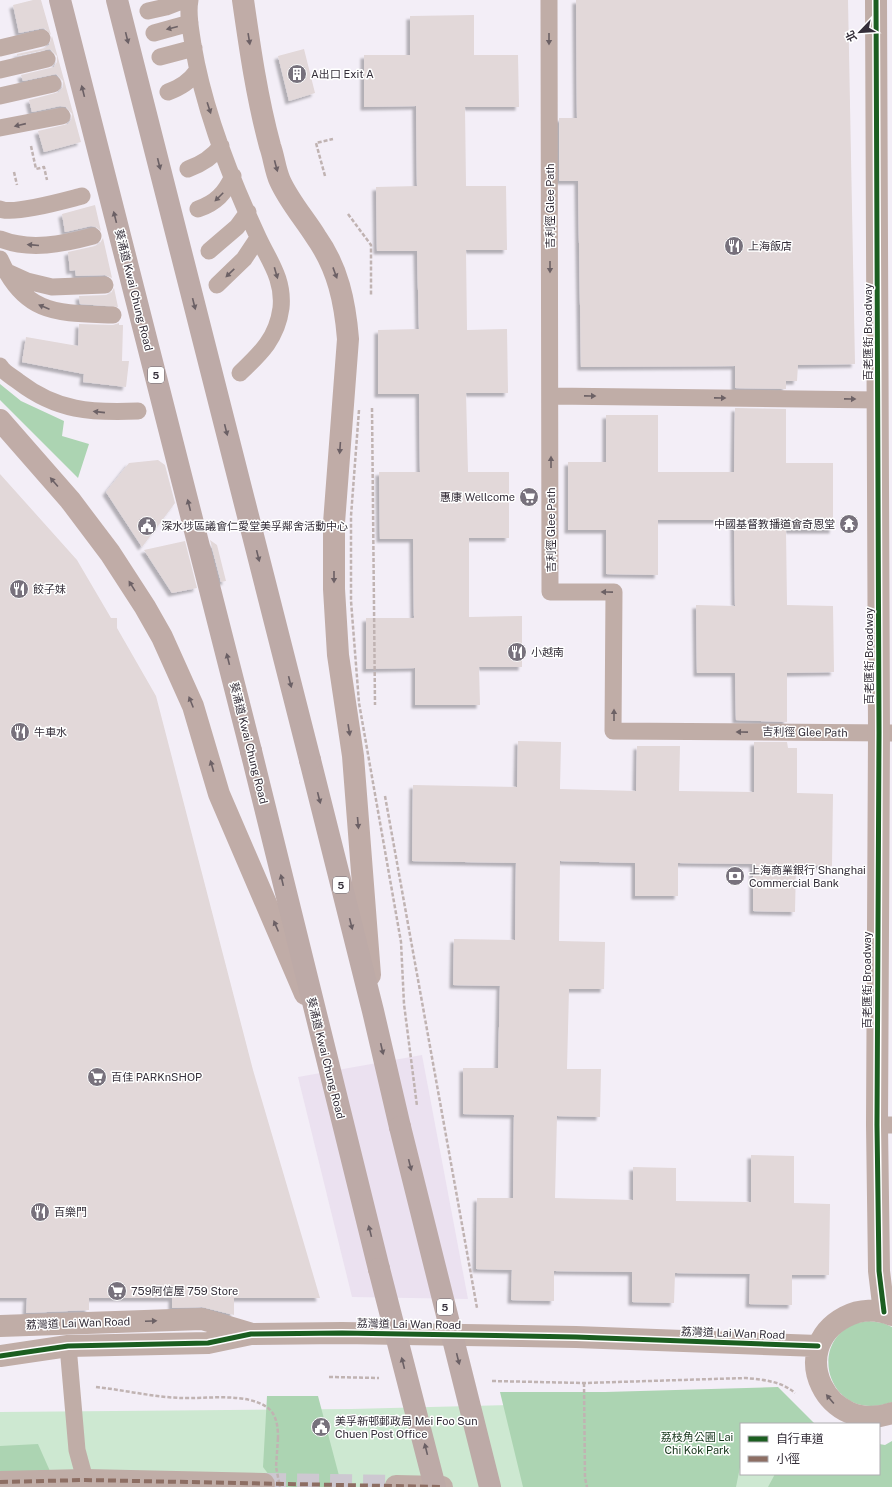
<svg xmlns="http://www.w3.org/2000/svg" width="892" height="1487" font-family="'Public Sans','Noto Sans TC',sans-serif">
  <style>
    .commercial { fill: #ebe1f0 }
    .green { fill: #cde8d1 }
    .forest { fill: #acd4b2 }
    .building { fill: #e2d8d9; filter: url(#shadow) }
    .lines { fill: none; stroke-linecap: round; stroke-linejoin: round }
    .pedestrian-tunnel { stroke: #cdc8d1; stroke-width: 22; stroke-dasharray: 22 11; stroke-linecap: butt }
    .path { stroke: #c0b3b2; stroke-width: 2.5; stroke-dasharray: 4 2; stroke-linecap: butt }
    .service { stroke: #c0ada7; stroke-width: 17 }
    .pedestrian { stroke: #c0ada7; stroke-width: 22 }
    .minor { stroke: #c0ada7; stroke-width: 22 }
    .primary { stroke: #c0aca7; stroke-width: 22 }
    .trunk { stroke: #bdaaa7; stroke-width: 22 }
    .path-bridge { stroke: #c0b3b2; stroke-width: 2.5; stroke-dasharray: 4 2; stroke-linecap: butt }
    .trunk-bridge { stroke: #bdaaa7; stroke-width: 22 }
    .quiet { stroke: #8d6e63; stroke-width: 4; stroke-dasharray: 8 4; stroke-linecap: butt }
    .cycleway-casing { stroke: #fff; stroke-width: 8 }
    .cycleway { stroke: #1b5e20; stroke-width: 5 }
    .oneway { fill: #6c6165 }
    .oneway2 { fill: #6b6065 }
    .oneway3 { fill: #6c6065 }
    .labels { text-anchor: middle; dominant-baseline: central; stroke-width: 3; stroke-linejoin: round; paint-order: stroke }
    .shield { fill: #fff; stroke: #716d74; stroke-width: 1 }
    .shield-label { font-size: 10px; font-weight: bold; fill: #342e39 }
    .poi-label { font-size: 11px; fill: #342e39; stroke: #fff; text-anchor: start }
    .street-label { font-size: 11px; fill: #342e39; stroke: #fff }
    .park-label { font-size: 11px; fill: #133318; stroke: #fff }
  </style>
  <defs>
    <filter id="shadow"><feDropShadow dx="-3.5" dy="3.5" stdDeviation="1" flood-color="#0004"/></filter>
  </defs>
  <rect width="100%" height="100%" fill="#f3eef7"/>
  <path class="commercial" d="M422 1055 468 1299 352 1297 298 1077Z"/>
  <path class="green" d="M779 1398 741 1424V1474H879L892 1487H0V1412L351 1409Z"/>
  <path class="forest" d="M0 384 21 401 64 421 62 436 89 444 78 478 0 400Z
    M869 1321 883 1323 892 1327V1402C831 1425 805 1345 854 1324 858 1322 864 1322 869 1321Z
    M778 1387 815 1424H741V1462L736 1487H523L500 1392H605Z
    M267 1396H318L342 1487H278L263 1467Z
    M892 1441V1487H768L775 1474H879V1444L885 1445Z
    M38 1444 57 1487H0V1446Z"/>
  <path class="building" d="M33 0H41L51 35 44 28 19 33 13 5Z
    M576 0H848L855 364 798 365 797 381H786V389L735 388V366L581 367 578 181H559V118H577Z
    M474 15V55H518L519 107H465L466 186H506L507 250H466L467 330 507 329 508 393H466L468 472H509V538H469V617L522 616V667H479L480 705H415V668L366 669V618H414L413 539H380L379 472H420L419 394H378V330L419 329 417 251H377L376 187 417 186 416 106 364 107V55H410V16Z
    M52 36 81 142 44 152 38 131 68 124 71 120 72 114 66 107 60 106 32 112 29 100 59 92 63 87V81L56 74 23 81 21 75 54 67 57 62V56L50 49 17 56V54L45 48 49 45Z
    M304 49 315 93 289 101 278 56Z
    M95 205 101 231 96 227 91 226 65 232 62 214Z
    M103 238 112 278 105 275 76 276 75 270 70 271 68 252 95 246 100 243Z
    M114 288 118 307 80 304 79 296 106 295 111 293Z
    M119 323V325H123L122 361H129L126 387 83 382 84 374 22 362 26 337 78 346 79 324 113 325Z
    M735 408 786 409V463H833V530H786L787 605 833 606 834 672 787 673V722L736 720 735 673H697L696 605 735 606 734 520H658V575L606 574V530H568V462H606V415H658V472H734Z
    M158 460 165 465 175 503 142 547 106 492 129 463Z
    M0 474 77 560 111 618H117V628L156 696 253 1070 320 1298H234V1315L202 1307 172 1308V1298H89V1310L26 1313 27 1298H0Z
    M210 540 217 545 226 581 221 582Z
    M185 541 197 588 172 593 144 550Z
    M518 741 561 742 560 789 636 791 637 746H680L679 791 754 792V742H787L788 748H797V793L833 794 832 866 796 865 795 912 753 911V864L678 863V896H635V863L560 861 559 941 605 942 604 989H569L567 1069H601L600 1117 557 1116 555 1198 633 1200V1167L676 1168V1201L751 1202V1155L794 1156V1203L830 1204 829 1275H792V1305L749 1304 750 1274 675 1273 674 1303 632 1302V1272L554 1271V1301L511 1300 512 1270 476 1269 477 1198H513L514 1115 463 1114V1068H498L500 986 453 985 454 939 515 940 516 863 412 861 413 785 517 787Z"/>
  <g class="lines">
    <path class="pedestrian-tunnel" d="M264 1484 396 1486"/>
    <path class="path" d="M31 146 36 169 44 167 47 180
      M14 172 17 185
      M325 176 316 143 333 139
      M348 214 371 245V295
      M372 408 375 705
      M385 796 477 1308
      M329 1377 379 1378
      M492 1381 584 1383 746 1378C764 1380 781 1381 795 1393
      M584 1383 585 1478 587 1487
      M96 1387C124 1390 153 1397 181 1398 205 1399 247 1392 268 1408 277 1415 278 1428 278 1438"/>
    <path class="service" d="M190 0C187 15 191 30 193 45 204 111 230 177 258 237 269 261 284 279 281 308 277 338 261 353 240 373
      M549 0 550 592H614L613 731 892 733
      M148 11 166 7 184 0
      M154 33 190 23
      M0 48 42 38
      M160 57 194 48
      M0 70 47 59
      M168 92C181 87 189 82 197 71
      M0 96 53 84
      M0 128 62 116
      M188 169C202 164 212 158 221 146
      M0 209C14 215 66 200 82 196
      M198 209C216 203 225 193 233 176
      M0 239C30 251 63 244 93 236
      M209 251 237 227 248 212
      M0 259C25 316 59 313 113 315
      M5 271 27 281 52 287 105 285
      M217 285 244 259 258 238
      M0 366C4 373 13 377 19 382 57 411 91 413 138 411
      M551 396 878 400
      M877 1125H892
      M68 1346 77 1450 87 1487"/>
    <path class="pedestrian" d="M0 1482 85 1480 264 1484
      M396 1486 442 1487"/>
    <path class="minor" d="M876 0 879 733 877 1125 879 1271 884 1312
      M892 1315C877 1309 860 1309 845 1317 785 1349 827 1436 892 1413
      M0 1326 202 1319 249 1333
      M0 1356 68 1346 208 1343 251 1334 342 1333 576 1337 818 1346"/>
    <path class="primary" d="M243 0C250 49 257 98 270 146 274 157 275 170 280 181 289 201 304 218 316 237 338 268 345 302 348 339L334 523V589L338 655 353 756 370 975
      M0 420 70 500 110 553 145 607 162 637 193 706 219 794 305 994"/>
    <path class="trunk" d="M251 751 379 1269
      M310 760 373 1011 400 1127"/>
    <path class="path-bridge" d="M359 410 351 516V601L359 703 401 942 404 1004 417 1106
      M278 1438 276 1467 280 1487"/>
    <path class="trunk-bridge" d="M60 0 251 751
      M117 0 310 760
      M400 1127 490 1487
      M379 1269 435 1487"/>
    <path class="quiet" d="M0 1482 85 1480 442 1487"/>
    <g class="cycleway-casing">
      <path id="cycleway" d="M876 0 879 733 877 1125 879 1271 884 1312
        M0 1356 68 1346 208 1343 251 1334 342 1333 576 1337 818 1346"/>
    </g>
    <use href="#cycleway" class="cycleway"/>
  </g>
  <defs><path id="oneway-solid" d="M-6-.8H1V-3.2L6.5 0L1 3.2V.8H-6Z"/></defs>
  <g class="oneway">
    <use href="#oneway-solid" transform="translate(172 28) rotate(166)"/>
    <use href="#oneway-solid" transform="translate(549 39) rotate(90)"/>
    <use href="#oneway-solid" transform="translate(209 108) rotate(72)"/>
    <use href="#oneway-solid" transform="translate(20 125) rotate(167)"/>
    <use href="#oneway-solid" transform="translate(219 197) rotate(135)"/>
    <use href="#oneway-solid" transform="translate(33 245) rotate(-175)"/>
    <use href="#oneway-solid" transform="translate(550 267) rotate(90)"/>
    <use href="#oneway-solid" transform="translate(230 273) rotate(136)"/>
    <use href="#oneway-solid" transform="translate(276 273) rotate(74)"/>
    <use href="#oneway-solid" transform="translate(44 307) rotate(-157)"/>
    <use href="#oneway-solid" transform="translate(590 396) rotate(1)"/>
    <use href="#oneway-solid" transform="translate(720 398) rotate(1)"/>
    <use href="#oneway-solid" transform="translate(850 399) rotate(1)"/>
    <use href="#oneway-solid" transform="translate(99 412) rotate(-174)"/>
    <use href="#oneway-solid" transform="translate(551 462) rotate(-90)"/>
    <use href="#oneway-solid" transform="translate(607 592) rotate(-179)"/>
    <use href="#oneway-solid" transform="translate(614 715) rotate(-90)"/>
    <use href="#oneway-solid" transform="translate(742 732) rotate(-179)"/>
    <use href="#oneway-solid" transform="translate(151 1321) rotate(-2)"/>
    <use href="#oneway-solid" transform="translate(830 1399) rotate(-130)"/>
  </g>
  <g class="oneway2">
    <use href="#oneway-solid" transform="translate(127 38) rotate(76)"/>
    <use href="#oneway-solid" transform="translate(83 91) rotate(-104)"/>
    <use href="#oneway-solid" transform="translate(159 164) rotate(76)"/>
    <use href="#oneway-solid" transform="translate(115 217) rotate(-104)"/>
    <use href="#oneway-solid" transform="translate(194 304) rotate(76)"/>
    <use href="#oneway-solid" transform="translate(226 430) rotate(76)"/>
    <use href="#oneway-solid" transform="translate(189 505) rotate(-104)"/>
    <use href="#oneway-solid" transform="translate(258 556) rotate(76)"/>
    <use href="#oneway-solid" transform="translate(228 659) rotate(-104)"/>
    <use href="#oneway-solid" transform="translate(290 682) rotate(76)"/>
    <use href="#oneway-solid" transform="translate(319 798) rotate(76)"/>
    <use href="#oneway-solid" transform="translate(282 880) rotate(-103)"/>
    <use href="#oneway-solid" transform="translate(351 924) rotate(76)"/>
    <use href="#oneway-solid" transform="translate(382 1049) rotate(77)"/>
    <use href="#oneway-solid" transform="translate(410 1165) rotate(76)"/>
    <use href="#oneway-solid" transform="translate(370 1231) rotate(-104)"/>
    <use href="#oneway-solid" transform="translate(458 1359) rotate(76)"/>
    <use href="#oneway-solid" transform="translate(403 1363) rotate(-104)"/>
    <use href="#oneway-solid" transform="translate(426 1449) rotate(-104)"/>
  </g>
  <g class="oneway3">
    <use href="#oneway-solid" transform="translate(249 39) rotate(81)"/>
    <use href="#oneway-solid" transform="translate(276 166) rotate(75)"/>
    <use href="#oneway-solid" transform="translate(335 273) rotate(70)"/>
    <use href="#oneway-solid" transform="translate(340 448) rotate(94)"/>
    <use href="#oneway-solid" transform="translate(54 482) rotate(-131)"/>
    <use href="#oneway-solid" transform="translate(334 577) rotate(90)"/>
    <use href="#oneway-solid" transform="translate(132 586) rotate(-122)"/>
    <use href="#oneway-solid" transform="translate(191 702) rotate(-112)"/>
    <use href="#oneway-solid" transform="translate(349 730) rotate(81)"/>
    <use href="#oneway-solid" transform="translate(212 766) rotate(-106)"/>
    <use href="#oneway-solid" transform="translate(358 823) rotate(85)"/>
    <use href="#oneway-solid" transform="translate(276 926) rotate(-113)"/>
  </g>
  <defs>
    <g id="building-disc" transform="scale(1)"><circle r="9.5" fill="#77717c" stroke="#fff"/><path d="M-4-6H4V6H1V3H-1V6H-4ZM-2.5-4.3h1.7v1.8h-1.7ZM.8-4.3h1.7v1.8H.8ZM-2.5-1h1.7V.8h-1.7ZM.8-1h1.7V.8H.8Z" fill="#fff"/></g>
    <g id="restaurant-disc" transform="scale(1)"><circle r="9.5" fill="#77717c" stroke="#fff"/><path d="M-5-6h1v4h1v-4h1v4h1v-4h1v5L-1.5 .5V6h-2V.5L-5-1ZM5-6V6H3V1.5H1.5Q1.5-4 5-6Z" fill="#fff"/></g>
    <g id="supermarket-disc" transform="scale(1)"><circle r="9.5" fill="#77717c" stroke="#fff"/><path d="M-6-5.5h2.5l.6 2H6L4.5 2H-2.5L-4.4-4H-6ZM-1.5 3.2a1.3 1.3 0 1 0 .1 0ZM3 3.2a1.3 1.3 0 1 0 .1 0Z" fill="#fff"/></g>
    <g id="temple-disc" transform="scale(1)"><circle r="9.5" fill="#77717c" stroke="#fff"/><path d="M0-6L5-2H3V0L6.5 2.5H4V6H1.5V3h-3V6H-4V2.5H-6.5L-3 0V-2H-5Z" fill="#fff"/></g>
    <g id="civic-disc" transform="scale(1)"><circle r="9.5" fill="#77717c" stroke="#fff"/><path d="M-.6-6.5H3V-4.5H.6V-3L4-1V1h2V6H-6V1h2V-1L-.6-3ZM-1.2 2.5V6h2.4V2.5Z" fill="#fff"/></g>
    <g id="bank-disc" transform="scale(1)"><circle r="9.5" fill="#77717c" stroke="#fff"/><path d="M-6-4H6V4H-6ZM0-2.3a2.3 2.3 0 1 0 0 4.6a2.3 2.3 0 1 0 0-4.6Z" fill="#fff"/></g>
  </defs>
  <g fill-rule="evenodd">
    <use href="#building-disc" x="297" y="74"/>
    <use href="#restaurant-disc" x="734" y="246"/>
    <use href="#supermarket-disc" x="529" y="497"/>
    <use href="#temple-disc" x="849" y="524"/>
    <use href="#civic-disc" x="147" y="526"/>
    <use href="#restaurant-disc" x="19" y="589"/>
    <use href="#restaurant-disc" x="517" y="652"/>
    <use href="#restaurant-disc" x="20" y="732"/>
    <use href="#bank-disc" x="735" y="876"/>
    <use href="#supermarket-disc" x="97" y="1077"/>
    <use href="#restaurant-disc" x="40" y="1212"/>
    <use href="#supermarket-disc" x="117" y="1291"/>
    <use href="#civic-disc" x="321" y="1427"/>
  </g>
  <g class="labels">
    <g class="shield">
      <rect x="148" y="367" width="16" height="16" rx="3"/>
      <rect x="333" y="877" width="16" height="16" rx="3"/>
      <rect x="437" y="1299" width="16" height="16" rx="3"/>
    </g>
    <g class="shield-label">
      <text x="156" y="375">5</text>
      <text x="341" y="885">5</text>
      <text x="445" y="1307">5</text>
    </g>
    <g class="poi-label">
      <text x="311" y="74">A出口 Exit A</text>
      <text x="748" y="246">上海飯店</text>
      <text x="515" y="497" text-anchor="end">惠康 Wellcome</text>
      <text x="835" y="524" text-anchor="end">中國基督教播道會奇恩堂</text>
      <text x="161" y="526">深水埗區議會仁愛堂美孚鄰舍活動中心</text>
      <text x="33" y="589">餃子妹</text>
      <text x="531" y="652">小越南</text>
      <text x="34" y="732">牛車水</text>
      <text x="749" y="870">上海商業銀行 Shanghai<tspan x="749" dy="13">Commercial Bank</tspan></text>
      <text x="111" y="1077">百佳 PARKnSHOP</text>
      <text x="54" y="1212">百樂門</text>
      <text x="131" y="1291">759阿信屋 759 Store</text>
      <text x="335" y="1421">美孚新邨郵政局 Mei Foo Sun<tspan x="335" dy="13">Chuen Post Office</tspan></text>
    </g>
    <g class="street-label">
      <text transform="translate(550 206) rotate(-90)">吉利徑 Glee Path</text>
      <text transform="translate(134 290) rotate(76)">葵涌道 Kwai Chung Road</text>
      <text transform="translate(868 332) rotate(-90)">百老匯街 Broadway</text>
      <text transform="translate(551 530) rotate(-90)">吉利徑 Glee Path</text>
      <text transform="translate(869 656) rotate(-90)">百老匯街 Broadway</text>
      <text transform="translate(805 732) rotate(1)">吉利徑 Glee Path</text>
      <text transform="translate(249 743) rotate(76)">葵涌道 Kwai Chung Road</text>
      <text transform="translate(867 980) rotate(-90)">百老匯街 Broadway</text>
      <text transform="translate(326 1058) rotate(76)">葵涌道 Kwai Chung Road</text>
      <text transform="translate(78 1323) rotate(-2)">荔灣道 Lai Wan Road</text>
      <text transform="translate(409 1324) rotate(1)">荔灣道 Lai Wan Road</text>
      <text transform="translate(733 1333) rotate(2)">荔灣道 Lai Wan Road</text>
    </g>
    <g class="park-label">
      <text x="697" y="1437">荔枝角公園 Lai<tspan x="697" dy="13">Chi Kok Park</tspan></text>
    </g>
  </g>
  <rect x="740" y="1423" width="140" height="52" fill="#ffffff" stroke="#aeabb0"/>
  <rect x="748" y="1436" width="20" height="6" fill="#1b5e20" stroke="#aeabb0"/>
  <text x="776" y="1443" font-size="12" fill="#342e39">自行車道</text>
  <rect x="748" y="1456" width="20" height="6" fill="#8d6e63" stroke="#aeabb0"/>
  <text x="776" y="1463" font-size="12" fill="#342e39">小徑</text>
  <g transform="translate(860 32) rotate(245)" stroke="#ffffff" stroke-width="3" paint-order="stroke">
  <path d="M0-3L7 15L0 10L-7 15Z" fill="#342e39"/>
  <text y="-6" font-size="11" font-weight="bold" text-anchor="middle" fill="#342e39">北</text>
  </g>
</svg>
